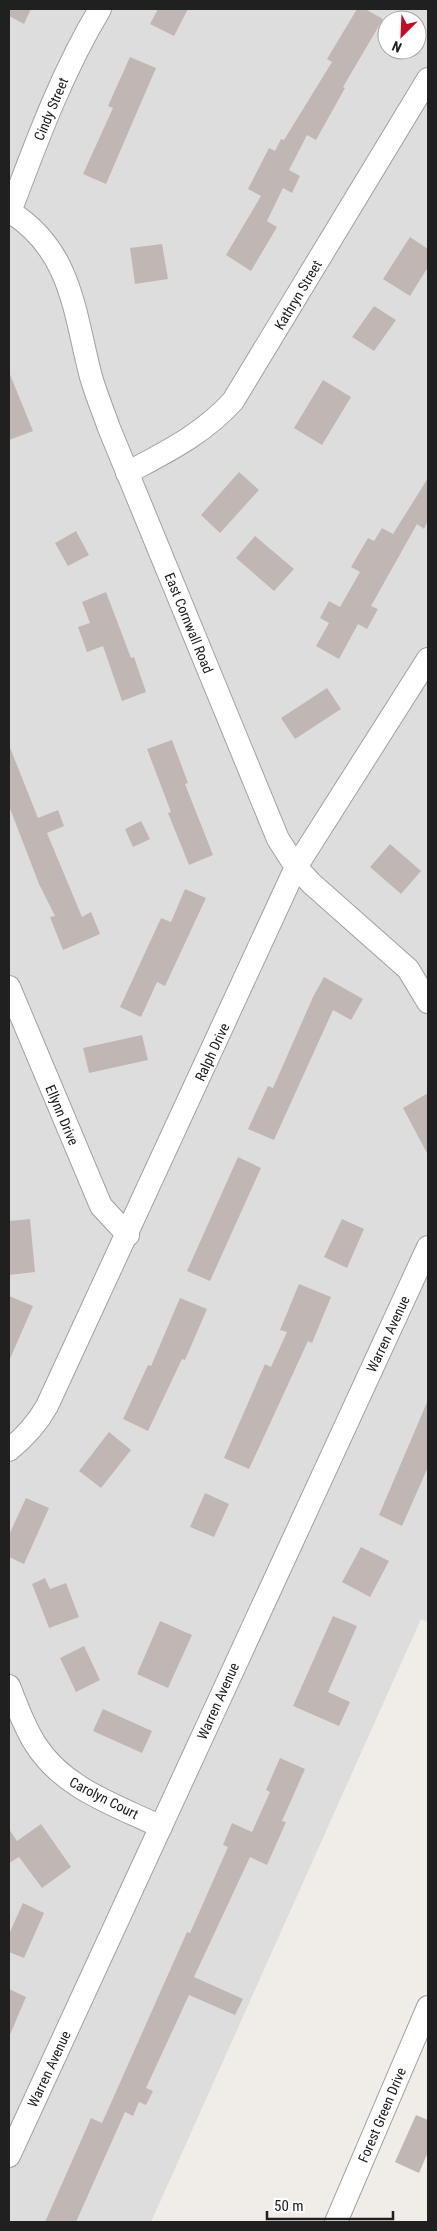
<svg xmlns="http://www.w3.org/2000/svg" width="437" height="2231" font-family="'Roboto Condensed',sans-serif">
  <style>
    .residential { fill: #dedddd; fill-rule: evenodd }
    .building { fill: #c0b7b4 }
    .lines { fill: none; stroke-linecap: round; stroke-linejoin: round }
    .minor-casing { stroke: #a1a1a1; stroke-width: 24 }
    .minor { stroke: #fff; stroke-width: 22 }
    .labels { text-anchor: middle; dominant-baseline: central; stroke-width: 4.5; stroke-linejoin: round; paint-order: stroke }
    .street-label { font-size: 14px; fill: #202020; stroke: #fff }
  </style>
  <rect width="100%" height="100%" fill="#f0ece7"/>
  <path class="residential" d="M9 9H428V1622L421 1619 151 2222H9ZM387 20H417V50H387Z"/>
  <path class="building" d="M9 9H31L24 24 9 16Z
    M158 9H188L174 36 150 24Z
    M357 9H365L383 19 343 87 345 88 316 140 307 135 289 170 300 176 292 193 283 188 267 221 277 227 251 271 226 255 261 196 248 189 269 148 275 151 281 139 284 140 332 62 327 59Z
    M130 57 156 68 106 184 83 174 113 108 108 106Z
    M410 237 428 249V267L410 296 383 279Z
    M162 244 168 279 135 284 130 248Z
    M374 306 396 320 374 351 352 337Z
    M9 372 33 431 9 440Z
    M323 380 351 397 322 445 294 428Z
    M239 472 259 490 220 533 201 515Z
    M428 478V521L424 529 417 524 371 606 378 609 367 629 358 624 339 659 316 646 329 623 320 618 329 601 340 607 360 572 351 567 368 538 374 541 382 528 393 534Z
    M76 531 89 555 68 566 55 543Z
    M255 536 294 569 274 591 236 558Z
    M106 592 131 658 134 657 146 692 122 701 103 646 87 652 78 627 90 623 82 602Z
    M327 688 341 709 295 739 281 718Z
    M172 740 188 783 185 784 213 855 189 865 168 813 171 812 147 749Z
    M9 745 38 818 58 810 64 826 47 833 82 917 91 912 100 934 63 950 50 917 55 916 39 884 9 806Z
    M141 821 150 839 133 847 125 829Z
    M390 844 421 871 401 894 370 867Z
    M185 889 206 898 165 986 157 982 141 1017 120 1007 161 918 171 922Z
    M324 977 363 999 351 1020 333 1010 274 1140 248 1129 268 1086 273 1088 313 997Z
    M142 1035 148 1060 89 1073 83 1048Z
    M428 1093V1155L403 1108Z
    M238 1157 261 1168 210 1281 187 1271Z
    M30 1219 35 1272 9 1275V1221Z
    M342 1219 364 1229 347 1268 324 1257Z
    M299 1284 331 1297 312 1343 308 1341 249 1469 224 1458 265 1364 271 1367 287 1332 280 1330Z
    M9 1296 33 1306 9 1361Z
    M180 1298 207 1309 185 1360 182 1359 148 1431 123 1419 148 1365 151 1366Z
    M428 1400V1467L402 1526 379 1515Z
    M109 1432 131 1450 101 1488 79 1471Z
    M205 1493 229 1504 214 1537 190 1527Z
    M26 1498 49 1508 24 1564 9 1557V1535Z
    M361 1547 389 1561 370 1597 342 1582Z
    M45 1578 50 1589 66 1583 79 1617 49 1628 32 1584Z
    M333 1616 357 1626 328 1692 350 1702 339 1726 293 1706Z
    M160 1621 192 1635 168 1688 137 1674Z
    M84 1646 100 1680 76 1692 60 1658Z
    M103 1709 152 1731 142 1753 93 1731Z
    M280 1758 305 1769 282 1821 286 1822 267 1865 250 1857 194 1977 243 1999 235 2015 189 1995 146 2088 153 2091 146 2105 139 2102 133 2116 125 2112 76 2222H45L91 2118 102 2123 187 1932 190 1933 228 1847 223 1845 232 1823 252 1832 270 1792 266 1790Z
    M41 1824 71 1867 42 1888 19 1857 9 1863V1829L17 1841Z
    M23 1903 44 1913 24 1958 9 1952V1934Z
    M9 1989 26 1997 9 2037Z
    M416 2115 428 2120V2152L419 2173 395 2162Z"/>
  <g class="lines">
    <g class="minor-casing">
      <path id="minor" d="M9 211C72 250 74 312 91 377 96 394 103 411 109 428L278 839 296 867 312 884 408 969 428 1002
        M10 212C36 143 62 72 100 9
        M127 473C166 452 202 435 233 401L428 79
        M9 987 101 1206 128 1235
        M9 1450C25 1437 37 1424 47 1406L296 867 428 659
        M9 1686C17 1706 24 1727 36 1745 64 1789 116 1805 161 1827
        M9 2156 428 1247
        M336 2222 428 2007"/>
    </g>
    <use href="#minor" class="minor"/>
  </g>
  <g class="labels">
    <g class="street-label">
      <text transform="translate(51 109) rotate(-67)">Cindy Street</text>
      <text transform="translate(298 295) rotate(-59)">Kathryn Street</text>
      <text transform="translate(189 623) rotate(68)">East Cornwall Road</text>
      <text transform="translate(212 1052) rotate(-65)">Ralph Drive</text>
      <text transform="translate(62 1115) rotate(67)">Ellynn Drive</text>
      <text transform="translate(388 1334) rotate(-65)">Warren Avenue</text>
      <text transform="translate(218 1701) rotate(-66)">Warren Avenue</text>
      <text transform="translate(104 1798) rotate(27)">Carolyn Court</text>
      <text transform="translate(49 2069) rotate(-65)">Warren Avenue</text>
      <text transform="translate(382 2115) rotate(-67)">Forest Green Drive</text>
    </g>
  </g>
  <rect width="437" height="2231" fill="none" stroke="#202020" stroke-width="20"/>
  <g transform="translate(402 35) rotate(204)"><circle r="24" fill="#ffffff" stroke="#a6a6a6"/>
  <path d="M0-4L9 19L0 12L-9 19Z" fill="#c30d27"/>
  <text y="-8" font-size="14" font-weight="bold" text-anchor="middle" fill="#202020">N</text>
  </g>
  <path d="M267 2211v8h126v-8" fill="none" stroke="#202020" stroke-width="2.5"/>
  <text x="274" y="2211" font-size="15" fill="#202020" stroke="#ffffff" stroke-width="4" paint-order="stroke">50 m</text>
</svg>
